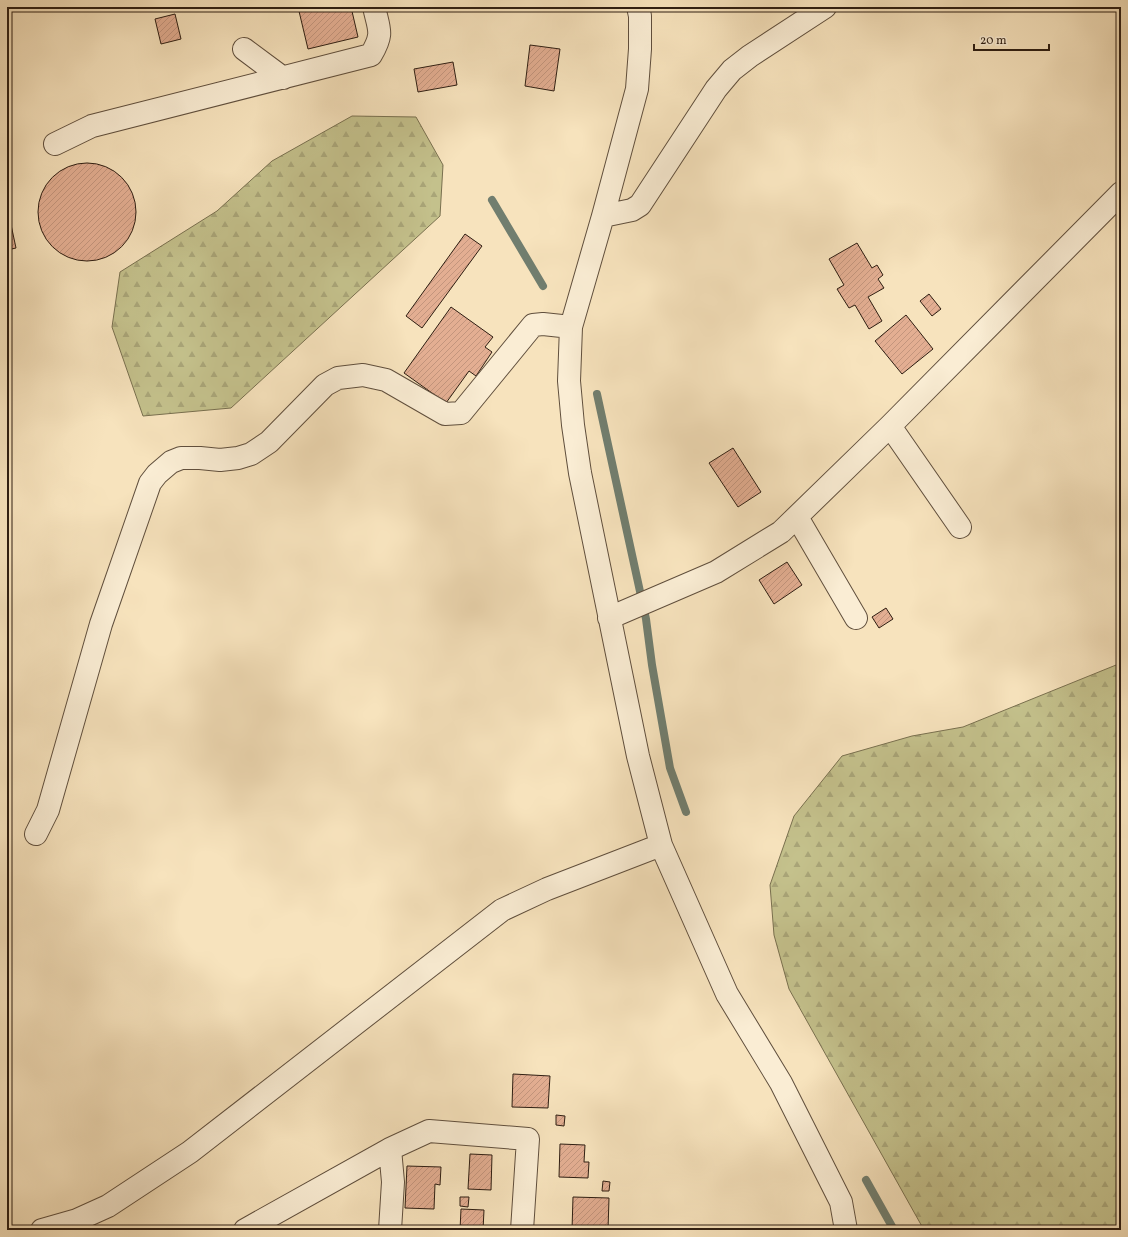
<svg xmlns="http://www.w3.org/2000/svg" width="1128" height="1237" font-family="Vollkorn,serif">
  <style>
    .forest { fill: url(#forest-firs); stroke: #79704f }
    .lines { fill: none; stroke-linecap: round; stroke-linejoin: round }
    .stream { stroke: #717e6f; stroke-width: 8 }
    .building { fill: url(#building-hatch); stroke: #2e1e12 }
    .minor-casing { stroke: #604f3d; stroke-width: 24 }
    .minor { stroke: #faedd4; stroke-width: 22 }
  </style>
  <defs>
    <pattern id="forest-firs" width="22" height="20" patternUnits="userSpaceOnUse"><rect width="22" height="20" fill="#c4c18c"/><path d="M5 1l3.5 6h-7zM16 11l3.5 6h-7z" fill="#a9a578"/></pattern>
    <pattern id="building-hatch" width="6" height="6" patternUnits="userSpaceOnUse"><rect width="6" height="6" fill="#e3ae92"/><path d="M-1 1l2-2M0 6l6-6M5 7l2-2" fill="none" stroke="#c3957d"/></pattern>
  </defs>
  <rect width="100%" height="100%" fill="#f7e3bd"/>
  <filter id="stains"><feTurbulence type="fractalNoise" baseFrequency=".005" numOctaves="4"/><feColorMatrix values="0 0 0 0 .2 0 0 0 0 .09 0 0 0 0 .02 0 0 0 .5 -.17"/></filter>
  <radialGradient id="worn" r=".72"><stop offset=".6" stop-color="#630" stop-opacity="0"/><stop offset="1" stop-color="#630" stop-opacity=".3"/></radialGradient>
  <path class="forest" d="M352 116 416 117 443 165 440 216 231 408 143 416 112 327 120 272 217 211 272 161Z
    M1121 663V1230H924L789 989 774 935 770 885 794 816 842 756 912 736 963 727Z"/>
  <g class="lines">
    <path class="stream" d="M492 200 543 286
      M597 394 646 619 652 665 670 768 686 812
      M866 1180 894 1230"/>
  </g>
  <path class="building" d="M298 7H351L358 37 308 49Z
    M175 14 181 39 161 44 155 19Z
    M530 45 560 49 554 91 525 86Z
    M453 62 457 85 418 92 414 69Z
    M38 212a49 49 0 1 1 98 0a49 49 0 1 1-98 0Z
    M7 206 16 248 7 250Z
    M465 234 482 246 422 328 406 316Z
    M857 243 872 268 877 265 883 275 878 279 884 288 868 297 882 321 869 329 855 305 849 308 837 289 844 285 829 259Z
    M929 294 941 309 932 316 920 301Z
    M451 307 493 337 485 347 492 352 476 376 469 371 446 403 404 373Z
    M906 315 933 349 902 374 875 341Z
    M733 448 761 492 738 507 709 463Z
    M787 562 802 585 774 604 759 580Z
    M886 608 893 619 879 628 872 617Z
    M513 1074 550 1076 548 1108 512 1107Z
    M556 1115 565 1116 564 1126 556 1125Z
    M560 1144 585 1145 584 1162H589L588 1178 559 1177Z
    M470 1154 492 1155 491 1190 468 1189Z
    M407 1166 441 1167 440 1185 435 1184 434 1209 405 1208Z
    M603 1181 610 1182 609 1191H602Z
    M460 1197H469L468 1207 460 1206Z
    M573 1197 609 1198 608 1230H572Z
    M461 1209 484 1210 483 1230H460Z"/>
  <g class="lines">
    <g class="minor-casing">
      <path id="minor" d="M638 7 640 16V49L637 89 603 216 571 327 569 381 573 425 580 473 638 756 661 845 727 994 781 1083 841 1202 846 1230
        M244 49 283 78
        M55 144 92 126 371 55C384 33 379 30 374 7
        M603 216 632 210 640 205 716 89 732 70 750 56 825 7
        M890 426 960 527
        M797 517 856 618
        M609 618 716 572 781 532 890 426 1121 193
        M36 834 48 810 101 624 150 483 157 474 171 462 181 458H200L220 460 238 458 251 454 269 442 325 385 338 378 363 375 386 380 445 414 461 413 533 325 543 324 571 327
        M390 1149 393 1182 390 1230
        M42 1230 77 1220 108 1206 190 1152 502 910 547 889 661 845
        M245 1230 390 1149 429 1131 528 1139 522 1230"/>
    </g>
    <use href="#minor" class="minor"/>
  </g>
  <rect width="1128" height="1237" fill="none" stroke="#f7e3bd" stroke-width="24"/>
  <rect x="8" y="8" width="1112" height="1221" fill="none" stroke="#2e1e12" stroke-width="2"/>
  <rect x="12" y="12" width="1104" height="1213" fill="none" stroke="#2e1e12"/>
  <path d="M974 44v6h75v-6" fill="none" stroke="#2e1e12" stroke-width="2"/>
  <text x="980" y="44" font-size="12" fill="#2e1e12" stroke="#faedd4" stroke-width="3" paint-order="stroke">20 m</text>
  <rect width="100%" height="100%" filter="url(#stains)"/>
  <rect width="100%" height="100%" fill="url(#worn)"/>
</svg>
